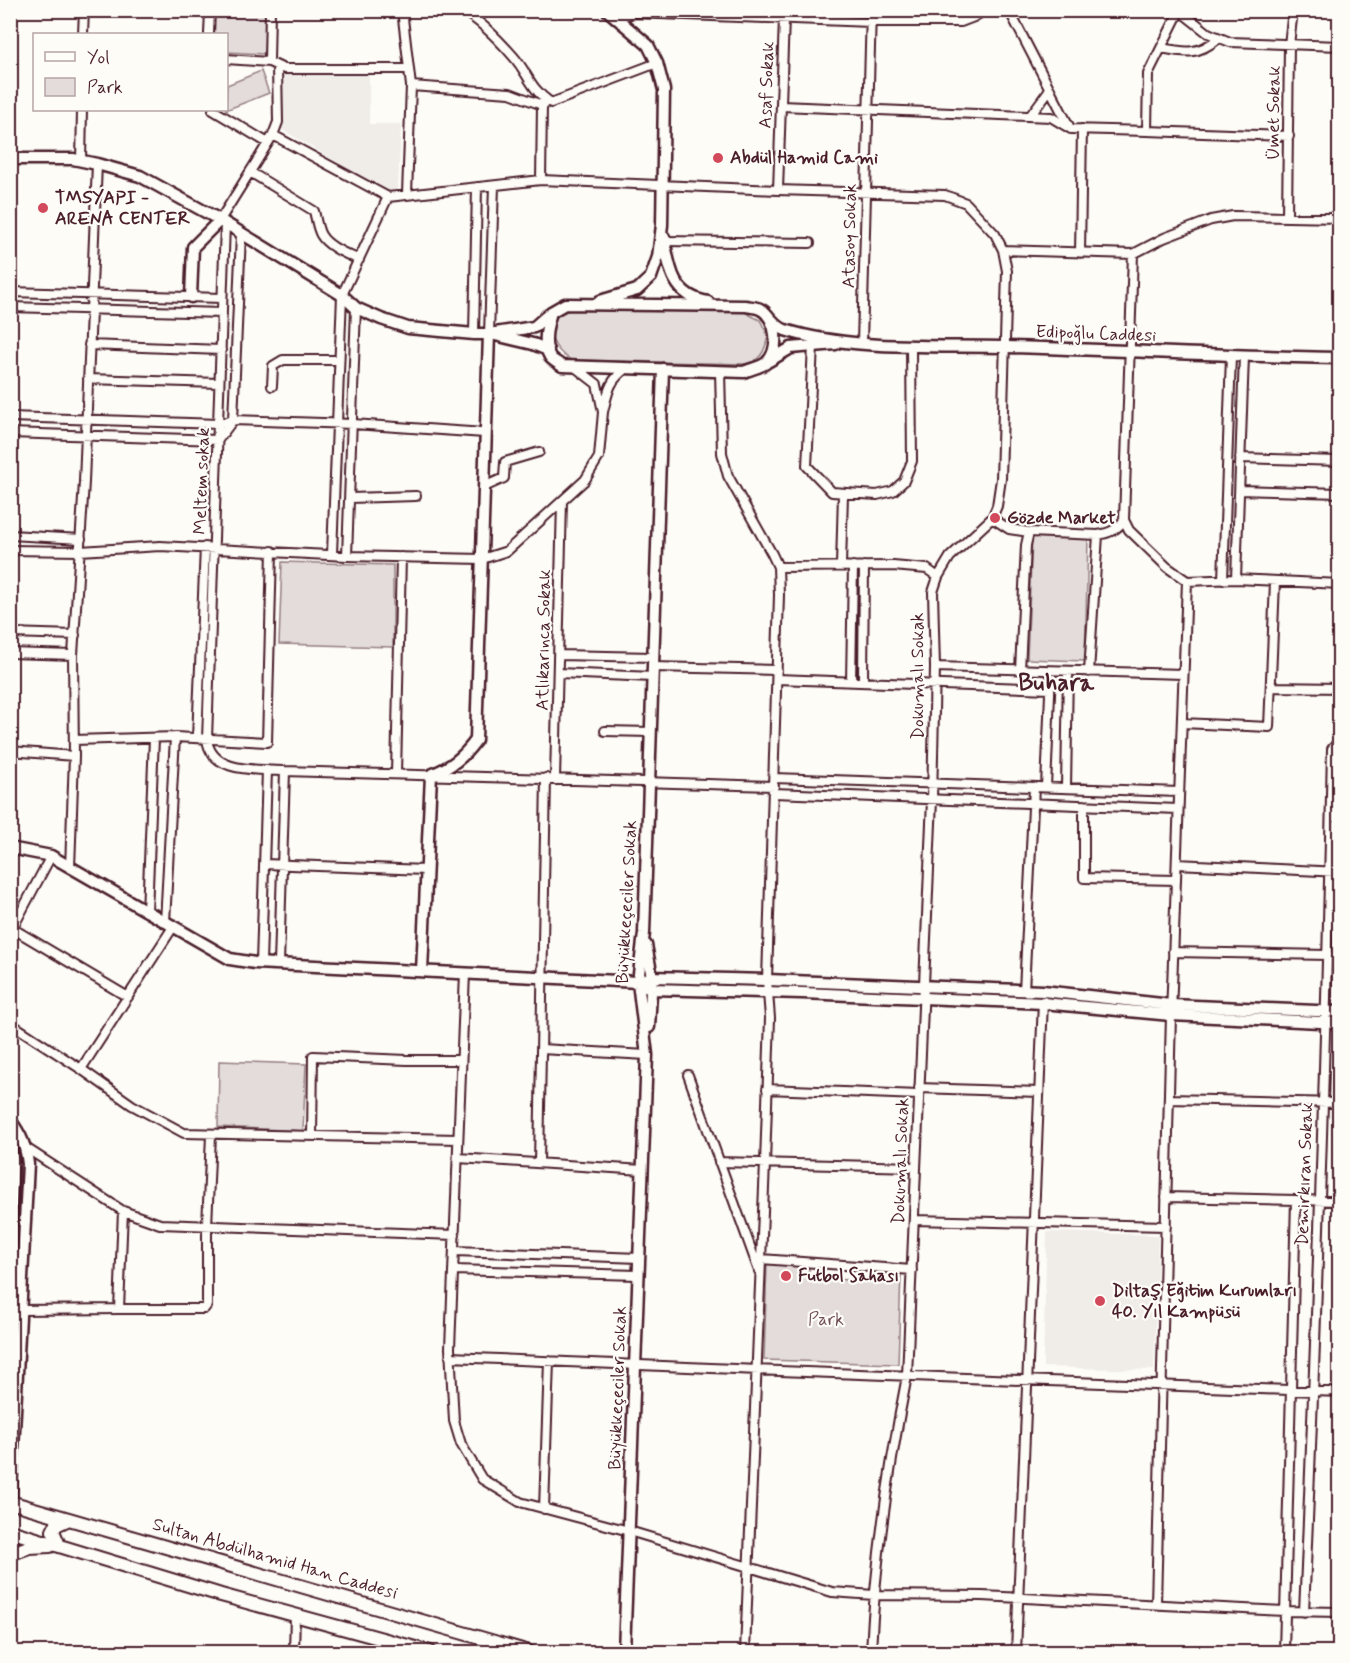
<svg xmlns="http://www.w3.org/2000/svg" width="1350" height="1663" font-family="Mynerve,sans-serif">
  <style>
    .built { fill: #f0ece8 }
    .green { fill: #e3dcda; stroke: #967e82; stroke-width: 1.5 }
    .lines { fill: none; stroke-linecap: round; stroke-linejoin: round }
    .street-casing { stroke: #4a1f2b; stroke-width: 12 }
    .secondary-casing { stroke: #4a1f2b; stroke-width: 15 }
    .primary-casing { stroke: #4a1f2b; stroke-width: 16 }
    .street { stroke: #fdfcf7; stroke-width: 8 }
    .secondary { stroke: #fdfcf7; stroke-width: 10 }
    .primary { stroke: #fdfcf7; stroke-width: 12 }
    .poi-dot { fill: #d1495b; stroke: #fdfcf7; stroke-width: 2 }
    .labels { text-anchor: middle; dominant-baseline: central; stroke-width: 4.5; stroke-linejoin: round; paint-order: stroke }
    .street-label { font-size: 18px; fill: #4a1f2b; stroke: #fdfcf7 }
    .poi-label { font-size: 18px; font-weight: bold; fill: #4a1f2b; stroke: #fdfcf7; text-anchor: start }
    .park-label { font-size: 18px; fill: #704e57; stroke: #fdfcf7 }
    .district-label { font-size: 24px; font-weight: bold; fill: #4a1f2b; stroke: #fdfcf7 }
  </style>
  <rect width="100%" height="100%" fill="#fdfcf7"/>
  <filter id="ink" filterUnits="userSpaceOnUse"><feTurbulence type="fractalNoise" baseFrequency=".0167" numOctaves="2"/><feDisplacementMap in="SourceGraphic" scale="12" xChannelSelector="R" yChannelSelector="G"/><feConvolveMatrix kernelMatrix="1 2 1 2 8 2 1 2 1" color-interpolation-filters="sRGB"/></filter>
  <g filter="url(#ink)">
    <path class="built" d="M284 73 369 75V124H401L398 188 391 192 381 188 281 129Z
      M1047 1232 1158 1235 1154 1370 1043 1367Z"/>
    <path class="green" d="M214 11H266L264 54 227 52 226 34H213Z
      M261 71 269 93 226 110 227 85Z
      M576 308 744 312 760 320 768 336C765 350 762 358 749 364L571 360C554 351 541 327 562 313 566 311 572 310 576 308Z
      M1032 537 1088 538 1085 661 1027 659Z
      M282 562 393 565V647L279 644Z
      M219 1061 306 1064 303 1131 218 1127Z
      M767 1263 809 1265V1278L893 1282 901 1274 898 1364 764 1360Z"/>
    <g class="lines">
      <g class="street-casing">
        <path id="street" d="M402 10 411 86 407 194
          M461 10C480 20 499 40 513 56 529 74 529 88 551 103L657 63
          M1009 10 1070 128
          M1179 10 1208 33 1230 42 1340 46
          M1180 10 1148 74 1147 131 1289 136
          M618 18 633 13 871 22H961L974 17 985 10
          M83 34 84 10
          M209 34 210 10
          M1161 48C1187 53 1198 55 1219 38
          M226 59 269 62 284 69H409
          M269 62 270 10
          M411 86 510 93 542 105
          M781 106 1051 117 1071 129 1147 131
          M213 110 268 143
          M1030 116 1050 89
          M273 135 278 122 277 67
          M81 161 82 110
          M250 172 314 211C316 218 317 228 321 235 328 247 347 254 359 260
          M541 180 542 105H544
          M778 190 784 18
          M388 197 541 180 778 190 945 195 966 203 995 234 1003 250 1007 271 1001 479 997 506 992 518 950 557 938 577 933 592 935 667 932 800 907 1376C889 1467 875 1560 871 1652
          M1287 216 1289 45 1293 10
          M220 220 273 135 388 197 342 295 332 554
          M225 224 207 739C211 774 257 769 285 771L774 786
          M664 241 810 243
          M1003 250 1133 254 1164 238 1211 220 1233 216 1340 218
          M1080 253 1082 129
          M1133 254 1124 520 1129 530 1167 567 1187 581 1236 579 1340 584
          M10 292 222 298
          M10 307 222 313
          M474 334 477 187
          M489 334 494 186
          M862 343 871 10
          M89 345 221 350
          M813 346 807 466 832 492 877 495 893 491 904 481 912 461 911 347
          M575 367 597 384 603 412C608 392 609 380 627 368
          M720 371 722 453 728 476 772 554 778 567 779 595 767 980 770 1018 765 1163 745 1652
          M88 379 219 383
          M272 386 273 366 283 360H339
          M10 417 219 424 233 420 241 234
          M10 433 218 440 233 420 353 424 485 433
          M1240 458 1340 461
          M484 487 504 478 505 462 539 452
          M1240 490 1340 493
          M350 498 416 496
          M992 518 1009 529 1029 532 1098 535
          M10 535 81 539
          M10 550 80 551 160 546 347 556 482 559 507 551 585 480 599 457 603 412
          M347 556 356 308
          M841 566 843 494
          M778 567 893 566 927 569 938 577
          M1236 579 1244 356
          M1223 580 1231 356
          M10 633 75 635
          M10 653 73 655
          M559 655 653 657
          M653 667 777 670
          M935 667 1183 674
          M1020 670 1026 545 1029 532
          M1089 672 1098 535C1109 533 1117 530 1124 520
          M558 673 653 677
          M777 679 1050 689
          M851 681 853 566
          M863 682 864 566
          M1271 687 1340 688
          M1182 723 1269 727 1275 582
          M605 731 651 732
          M197 738 205 547
          M74 740 175 737 267 742 272 551
          M10 751 74 756
          M396 774 401 557
          M774 778 1179 792
          M555 779 562 502
          M1046 787 1051 671
          M1066 788 1068 671
          M774 793 1178 809
          M1084 805V878L1176 880
          M264 864 426 870
          M1177 864 1340 872
          M70 868 74 756 73 655 84 482 97 164
          M147 912 154 738
          M165 922 175 737
          M10 927 128 997
          M11 931 51 856
          M1173 952 1328 955
          M261 963 267 770
          M279 964 285 771
          M465 973 450 1348 454 1421 461 1444 482 1479 520 1502 629 1531 832 1592 874 1595 982 1596 1285 1611 1340 1612
          M1024 991 1034 787
          M10 1023 81 1069 132 1105 184 1133 458 1139
          M541 1049 647 1055
          M81 1069 173 927
          M688 1075 759 1271
          M919 1088 1039 1092
          M767 1089 919 1095
          M1169 1099 1340 1103
          M312 1136 313 1056 407 1060H461
          M26 1148 123 1211 160 1224 455 1235
          M458 1158 643 1170
          M719 1162 916 1167
          M539 1163 546 778
          M1166 1197 1340 1201
          M123 1211 119 1309H204L207 1305V1226L211 1135
          M914 1220 1166 1226
          M455 1251 639 1258
          M761 1259 912 1270
          M453 1270 638 1275
          M21 1310 119 1309
          M450 1357 780 1371 1340 1392
          M544 1509 549 1361
          M1156 1604 1171 1015 1187 581
          M1304 1612C1317 1324 1326 1036 1332 749L1340 740
          M294 1652 295 1615
          M1016 1652 1043 1001
          M1284 1652 1296 1200"/>
      </g>
      <g class="secondary-casing">
        <path id="secondary" d="M10 159H73L97 164 140 176 220 220 342 295 356 308 381 319 408 328 474 334H489L534 327 551 312
          M664 237C669 267 672 296 708 302
          M191 297 193 247 220 220
          M600 301 637 290 651 277 658 257 662 225 664 90 657 63 648 45 607 10
          M565 304 746 306C750 307 756 307 760 309 777 317 781 350 766 363 761 367 750 369 744 372L562 366C558 363 552 360 550 357 542 344 547 325 551 312Z
          M768 316C773 321 778 328 785 330 852 351 937 345 1007 347 1118 350 1229 356 1340 358
          M495 335 533 344 548 350
          M769 361 791 348 836 344
          M10 848 51 856 230 959 255 963 638 982 652 977 767 980 1043 991 1171 1005 1340 1012
          M646 945 652 977 649 1027
          M422 971 431 775C451 767 463 758 476 740L489 334
          M638 982 652 989 802 993 1043 1003 1171 1015 1340 1023
          M10 1120C21 1135 26 1146 28 1164L10 1507
          M10 1144 13 1160 10 1224
          M624 1652 647 1055 638 982 644 933 663 369"/>
      </g>
      <g class="primary-casing">
        <path id="primary" d="M10 1502 529 1652
          M10 1531 221 1595 430 1652
          M59 1545 53 1531 56 1525 69 1519
          M10 1554 29 1547 50 1546"/>
      </g>
      <use href="#street" class="street"/>
      <use href="#secondary" class="secondary"/>
      <use href="#primary" class="primary"/>
    </g>
  </g>
  <g class="poi-dot">
    <circle cx="718" cy="158" r="6"/>
    <circle cx="43" cy="208" r="6"/>
    <circle cx="995" cy="518" r="6"/>
    <circle cx="786" cy="1276" r="6"/>
    <circle cx="1100" cy="1301" r="6"/>
  </g>
  <g class="labels">
    <g class="street-label">
      <text transform="translate(767 85) rotate(-88)">Asaf Sokak</text>
      <text transform="translate(1274 113) rotate(-89)">Ümet Sokak</text>
      <text transform="translate(850 236) rotate(-89)">Atasoy Sokak</text>
      <text transform="translate(1096 334) rotate(2)">Edipoğlu Caddesi</text>
      <text transform="translate(202 481) rotate(-88)">Meltem sokak</text>
      <text transform="translate(544 640) rotate(-89)">Atlıkarınca Sokak</text>
      <text transform="translate(918 676) rotate(-90)">Dokumalı Sokak</text>
      <text transform="translate(627 902) rotate(-87)">Büyükkeçeciler Sokak</text>
      <text transform="translate(901 1161) rotate(-88)">Dokumalı Sokak</text>
      <text transform="translate(1305 1174) rotate(-88)">Demirkıran Sokak</text>
      <text transform="translate(618 1388) rotate(-88)">Büyükkeçeciler Sokak</text>
      <text transform="translate(275 1559) rotate(16)">Sultan Abdülhamid Han Caddesi</text>
    </g>
    <g class="poi-label">
      <text x="730" y="158">Abdül Hamid Cami</text>
      <text x="55" y="198">TMSYAPI -<tspan x="55" dy="21">ARENA CENTER</tspan></text>
      <text x="1007" y="518">Gözde Market</text>
      <text x="798" y="1276">Futbol Sahası</text>
      <text x="1112" y="1291">Diltaş Eğitim Kurumları<tspan x="1112" dy="21">40. Yıl Kampüsü</tspan></text>
    </g>
    <g class="park-label">
      <text x="826" y="1320">Park</text>
    </g>
    <g class="district-label">
      <text x="1056" y="683">Buhara</text>
    </g>
  </g>
  <rect width="1350" height="1663" fill="none" stroke="#fdfcf7" stroke-width="36"/>
  <rect x="18" y="18" width="1314" height="1627" fill="none" stroke="#4a1f2b" stroke-width="2" filter="url(#ink)"/>
  <rect x="33" y="33" width="195" height="78" fill="#fdfcf7" stroke="#b5a4a5" stroke-width="1.5"/>
  <rect x="45" y="52" width="30" height="9" fill="#fdfcf7" stroke="#b5a4a5" stroke-width="1.5"/>
  <text x="87" y="63" font-size="18" fill="#4a1f2b">Yol</text>
  <rect x="45" y="78" width="30" height="18" fill="#e3dcda" stroke="#b5a4a5" stroke-width="1.5"/>
  <text x="87" y="93" font-size="18" fill="#4a1f2b">Park</text>
</svg>
